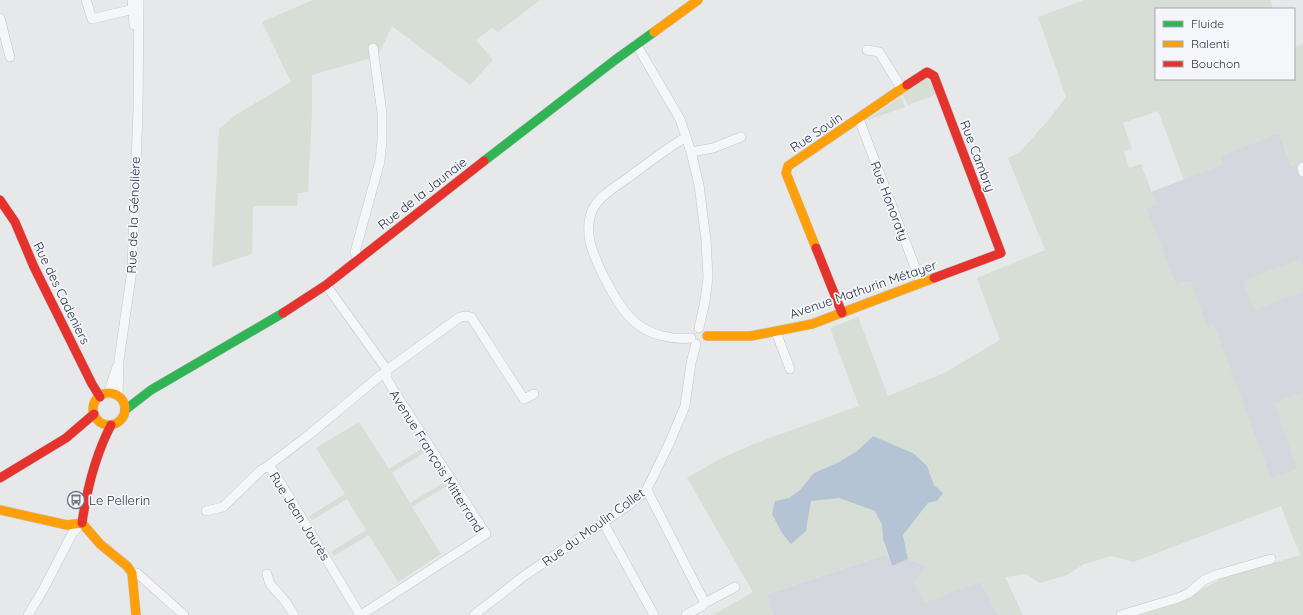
<svg xmlns="http://www.w3.org/2000/svg" width="1303" height="615" font-family="Quicksand,sans-serif">
  <style>
    .built { fill: #d4d7dd }
    .green { fill: #d6ded6 }
    .water { fill: #b4c4d5 }
    .lines { fill: none; stroke-linecap: round; stroke-linejoin: round }
    .street-casing { stroke: #c4c6c8; stroke-width: 10 }
    .fast-casing { stroke: #c4c6c8; stroke-width: 10 }
    .slow-casing { stroke: #c4c6c8; stroke-width: 10 }
    .jam-casing { stroke: #c4c6c8; stroke-width: 10 }
    .street { stroke: #f5f6f7; stroke-width: 9 }
    .fast { stroke: #30b455; stroke-width: 9 }
    .slow { stroke: #ff9f0a; stroke-width: 9 }
    .jam { stroke: #e5322d; stroke-width: 9 }
    .labels { text-anchor: middle; dominant-baseline: central; stroke-width: 3.5; stroke-linejoin: round; paint-order: stroke }
    .street-label { font-size: 13px; fill: #2b3445; stroke: #f4f6f9 }
    .poi-label { font-size: 13px; fill: #2b3445; stroke: #f4f6f9; text-anchor: start }
  </style>
  <rect width="100%" height="100%" fill="#e6e8ea"/>
  <path class="built" d="M1279 133 1291 166 1303 161V532L1281 506 1213 324 1207 327 1190 281 1176 285 1146 208 1156 204 1151 192 1223 164 1220 156Z
    M887 554 892 566 908 559 926 566 981 582 998 615H773L767 594Z"/>
  <path class="green" d="M313 0H540L498 32 492 28 476 40 493 60 470 85 392 26 378 56 312 75V113L308 192 298 193 297 206H253L252 254 212 267 219 129 237 114 291 82 262 22Z
    M1084 0H1270L1273 9H1156V79H1294V48L1303 44V161L1291 166 1279 133 1221 156 1223 164 1184 180 1158 111 1123 123 1132 149 1124 151 1129 168 1141 164 1156 204 1147 209 1176 285 1190 281 1207 326 1214 324 1271 478 1297 469 1274 403 1303 392V615H1141L1175 604 1225 577 1301 555 1292 536 1281 506 1133 562 1111 556 1084 564 1067 575 1040 583 1026 574 1005 577 1023 615H998L981 582 924 603 914 583 926 566 908 559 903 535 928 503 937 501 943 493 934 485 927 466 913 453 873 436 857 451 839 462 814 473 800 490 789 498 775 501 806 531 811 501 839 497 875 511 882 525 883 539 887 554 767 594 773 615H713L753 592 687 478 718 460 756 443 859 406 830 328 858 317 888 396 944 373 1000 340 977 278 1045 250 1008 158 1020 152 1050 118 1066 97 1038 17Z
    M927 77 937 94 908 105 902 94Z
    M901 97 905 107 865 121Z
    M1300 259 1303 266V292L1254 310 1243 281Z
    M359 422 389 469 423 448 426 451 392 473 410 503 445 482 447 486 412 507 441 554 398 582 369 535 334 556 331 552 366 530 347 499 312 520 309 516 345 494 316 448Z"/>
  <path class="water" d="M873 436 913 453 927 466 934 485 943 493 937 501 928 503 903 535 908 559 892 566 883 539 882 525 875 511 839 498 811 501 806 531 791 544 782 533 772 514 775 501 789 498 800 490 814 473 839 462 857 451Z"/>
  <g class="lines">
    <g class="street-casing">
      <path id="street" d="M86 0 92 19 138 8
        M132 0 134 25
        M0 18 10 57
        M636 44 680 119 691 152 699 185 706 240 708 277 705 301 699 328
        M867 50 879 52 902 89
        M859 119 921 283
        M686 137C666 149 648 163 629 177 617 186 600 195 593 209 588 218 588 232 590 242 596 264 618 309 636 323 650 335 673 340 691 338
        M691 152 713 148 741 137
        M1303 167 1302 168 1303 172
        M358 260 355 252 380 161 382 140V113L373 48
        M326 285 387 370V379L394 391 486 534 361 615
        M776 332 790 369
        M108 394 117 367
        M118 396 119 360 132 270 138 110 139 0
        M646 491 649 494 705 603 702 606 686 615
        M206 511 223 507 261 470 269 465
        M603 522 654 615
        M132 573H137L184 615
        M267 574 270 584 285 601 294 615
        M705 603 735 587
        M28 615 43 590 72 534 82 523
        M360 615 291 500 269 465 310 434 387 370 460 317 467 316 471 317 524 399 534 394
        M474 615 524 576 630 504 646 491 669 444 685 406 691 363 696 344
        M1121 615 1178 598 1189 593 1204 580 1216 575 1271 559"/>
    </g>
    <g class="fast-casing">
      <path id="fast" d="M484 161 615 60 654 32
        M125 410 151 390 283 313"/>
    </g>
    <g class="slow-casing">
      <path id="slow" d="M654 32 698 0
        M816 248 786 173 788 166 907 85
        M707 336H751L812 324 934 278
        M93 409a16 16 0 1 1 32 0a16 16 0 1 1-32 0Z
        M0 510 67 525 82 523
        M82 523 100 544 127 566 132 573 136 615"/>
    </g>
    <g class="jam-casing">
      <path id="jam" d="M907 85 927 72 934 76 1001 253 934 278
        M0 200 15 222 34 267 92 384 100 397
        M816 248 842 313
        M283 313 326 285 484 161
        M0 478 66 438 94 414
        M82 523C87 488 95 456 111 425"/>
    </g>
    <use href="#street" class="street"/>
    <use href="#fast" class="fast"/>
    <use href="#slow" class="slow"/>
    <use href="#jam" class="jam"/>
  </g>
  <defs>
    <g id="bus-ring" transform="scale(0.9)"><circle r="9.5" fill="#f4f6f9" stroke="#6c737f" stroke-width="1.5"/><path d="M-5-6H5V4H4V6H2V4H-2V6H-4V4H-5ZM-3.5-4V0h7V-4ZM-3.5 1.2v1.5H-2V1.2ZM2 1.2v1.5H3.5V1.2Z" fill="#6c737f"/></g>
  </defs>
  <g fill-rule="evenodd">
    <use href="#bus-ring" x="76" y="500"/>
  </g>
  <g class="labels">
    <g class="street-label">
      <text transform="translate(816 132) rotate(-34)">Rue Souin</text>
      <text transform="translate(978 156) rotate(69)">Rue Cambry</text>
      <text transform="translate(422 193) rotate(-38)">Rue de la Jaunaie</text>
      <text transform="translate(890 201) rotate(69)">Rue Honoraty</text>
      <text transform="translate(133 215) rotate(-88)">Rue de la Génolière</text>
      <text transform="translate(863 289) rotate(-19)">Avenue Mathurin Métayer</text>
      <text transform="translate(62 293) rotate(64)">Rue des Cadeniers</text>
      <text transform="translate(437 461) rotate(58)">Avenue François Mitterrand</text>
      <text transform="translate(300 516) rotate(58)">Rue Jean Jaurès</text>
      <text transform="translate(593 527) rotate(-36)">Rue du Moulin Collet</text>
    </g>
    <g class="poi-label">
      <text x="89" y="500">Le Pellerin</text>
    </g>
  </g>
  <rect x="1155" y="8" width="140" height="72" fill="#f4f6f9" stroke="#a4a8b1"/>
  <rect x="1163" y="21" width="20" height="6" fill="#30b455" stroke="#a4a8b1"/>
  <text x="1191" y="28" font-size="12" fill="#2b3445">Fluide</text>
  <rect x="1163" y="41" width="20" height="6" fill="#ff9f0a" stroke="#a4a8b1"/>
  <text x="1191" y="48" font-size="12" fill="#2b3445">Ralenti</text>
  <rect x="1163" y="61" width="20" height="6" fill="#e5322d" stroke="#a4a8b1"/>
  <text x="1191" y="68" font-size="12" fill="#2b3445">Bouchon</text>
</svg>
